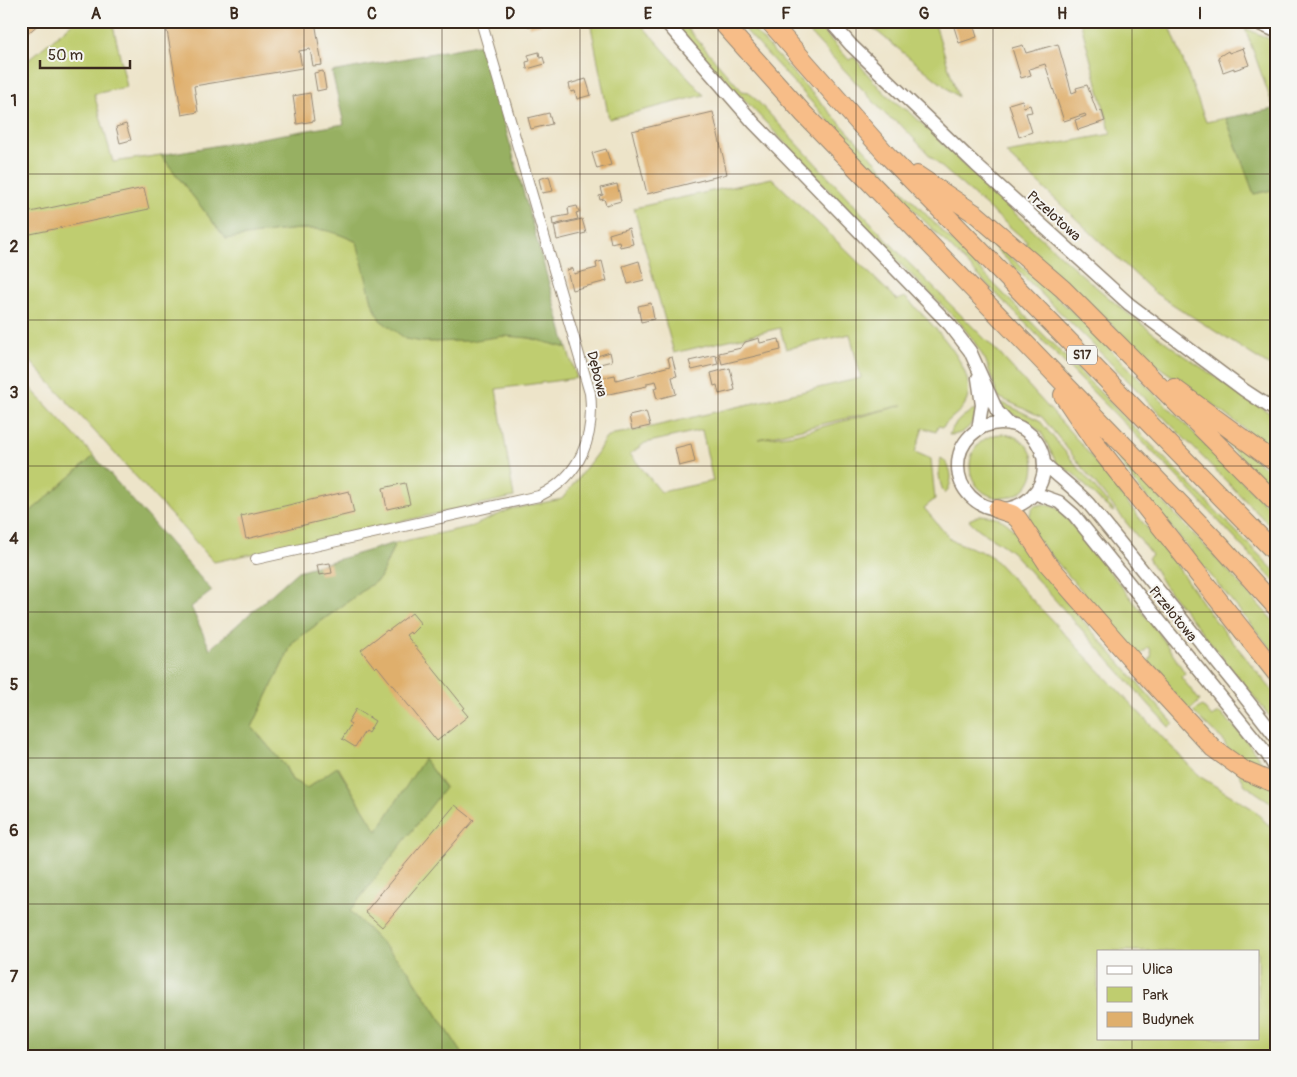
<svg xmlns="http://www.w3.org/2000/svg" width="1297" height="1077" font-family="Pangolin,sans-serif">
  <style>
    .green { fill: #bfcd6f; stroke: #7d7c46; fill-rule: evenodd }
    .forest { fill: #97b062; stroke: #696d40 }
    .building { fill: #dfaf6c }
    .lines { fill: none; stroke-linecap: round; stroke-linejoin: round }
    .minor-casing { stroke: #948774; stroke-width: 12 }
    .tertiary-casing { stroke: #948774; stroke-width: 15 }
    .motorway-casing { stroke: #948774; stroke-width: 20 }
    .minor { stroke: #fff; stroke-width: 10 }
    .tertiary { stroke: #fff; stroke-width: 12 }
    .motorway { stroke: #f7bd88; stroke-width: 18 }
    .grid { fill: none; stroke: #3b2a1e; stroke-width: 1; stroke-opacity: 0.55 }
    .labels { text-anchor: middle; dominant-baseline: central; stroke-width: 4; stroke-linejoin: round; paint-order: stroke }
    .shield { fill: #f6f6f2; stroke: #73675e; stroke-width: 1 }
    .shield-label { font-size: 12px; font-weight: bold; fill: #3b2a1e }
    .street-label { font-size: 14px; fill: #3b2a1e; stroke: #f6f6f2 }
    .neatline { fill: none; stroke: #3b2a1e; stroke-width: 2 }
    .grid-label { font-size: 16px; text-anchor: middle; font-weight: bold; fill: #3b2a1e }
  </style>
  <rect width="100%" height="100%" fill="#f6f6f2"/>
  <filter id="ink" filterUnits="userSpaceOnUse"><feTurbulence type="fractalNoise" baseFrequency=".02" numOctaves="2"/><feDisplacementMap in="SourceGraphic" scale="10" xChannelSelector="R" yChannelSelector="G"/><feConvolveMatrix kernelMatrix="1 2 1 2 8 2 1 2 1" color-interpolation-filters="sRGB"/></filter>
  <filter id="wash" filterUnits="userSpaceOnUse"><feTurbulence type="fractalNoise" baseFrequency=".0096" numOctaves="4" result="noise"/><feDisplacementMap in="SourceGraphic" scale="20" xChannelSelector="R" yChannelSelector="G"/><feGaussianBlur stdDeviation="1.12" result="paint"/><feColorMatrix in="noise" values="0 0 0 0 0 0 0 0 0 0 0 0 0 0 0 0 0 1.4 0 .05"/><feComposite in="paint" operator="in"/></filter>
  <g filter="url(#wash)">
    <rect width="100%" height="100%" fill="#ede4c9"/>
    <path class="green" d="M75 21H112L127 87 94 94 113 162 161 155 226 239C255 235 286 228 316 229 331 230 344 236 357 242L362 259 406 339C439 346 470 338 503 336 525 335 546 342 567 348L577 378 496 389 514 497 214 562 21 351V66Z
      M590 21H638L704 95 609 119Z
      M671 21H681L742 91 749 92 903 257 997 351 1083 446 1177 566 1207 610 1276 695V724L1164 585 1148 558 1152 555 1042 417 998 397 986 361 973 340 960 323 867 231 740 95 738 96Z
      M737 21H745L908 196 1271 567 1276 572V583L1186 486 872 168Z
      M799 21H814L849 60 854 57C870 78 887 99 910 112 977 177 1043 243 1115 303 1166 345 1221 381 1276 417V453L1220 410 1145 357 1079 293 1025 245 1027 242 936 162 900 124 887 116Z
      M864 21H934L958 97Z
      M1080 21H1168L1206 122 1226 118 1254 194 1276 189V370L1155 293 1006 153 1111 134Z
      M1245 28 1276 42V114L1274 109Z
      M772 178 897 300 905 297C926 318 981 369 966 402 962 412 949 418 943 427L938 426 936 432 923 428 915 452 931 459 935 499 924 508 951 540 990 555 1199 776 1253 809 1273 830 1276 841V1056H464L408 970 350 911 445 787 424 760 377 832 338 767 307 788 292 780 285 766 252 727 293 642 380 578 395 543 473 526 511 509 562 499 598 452 604 440 614 434 634 431 861 378 850 334 786 349 780 328 674 353 634 208ZM903 405 795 434 758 439H759ZM702 430 713 481 661 492 630 454 645 443ZM1098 951H1258V1038H1098Z
      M970 221 1075 314 1276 515V532L1091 343 982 235Z
      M21 378 94 456 21 520Z
      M1003 403 1039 420 1114 511 1113 512 1097 498 1074 474 1057 464 1041 432 1028 422 1006 411 1000 404Z
      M977 410C973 425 965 435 949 435 953 424 965 412 977 410Z
      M1212 429 1276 475V493Z
      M970 466a32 32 0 1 1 64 0a32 32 0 1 1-64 0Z
      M1104 439 1221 563 1276 624V655L1140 489Z
      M941 458C953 467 954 482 945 494 939 485 937 468 941 458Z
      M1043 504 1052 506 1060 510 1159 633 1185 673 1181 677 1200 701 1189 711 1147 663C1152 658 1153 653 1149 647L1139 656 1040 543C1033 530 1024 519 1034 506Z
      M980 515C993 516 1006 519 1013 530L1015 529C1029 553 1045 575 1064 596L1063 598 1174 724 1169 727 1013 553C1000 541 981 534 969 520Z
      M1202 706 1212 717 1219 713C1232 720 1272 772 1276 787 1277 793 1276 803 1276 810L1270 802 1245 785 1223 740 1193 712Z"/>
    <path class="forest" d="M482 44 567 348 530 338 504 336 469 341 422 342 406 339 380 320 372 302 357 242C344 236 330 230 316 229 286 228 255 235 226 239L161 155 344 124 332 72Z
      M1274 109 1276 114V189L1254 194 1226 118Z
      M94 456 212 591 191 607 210 649 298 571 395 543 380 578 293 642 252 727 285 766 292 780 307 788 337 767 377 831 424 759 445 788 350 911 408 970 464 1056H21V520Z"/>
    <g id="blocks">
      <path class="building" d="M21 21H42L25 36 21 31Z
        M188 21H315L322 65 313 66 310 49 299 51 302 68 194 86 198 112 182 115 166 25Z
        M394 21H414V24L394 25Z
        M528 21H540L541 24 529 27Z
        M952 21H979L973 24 977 37 959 43Z
        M1058 44 1072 93 1077 91 1076 88 1087 85 1097 112 1102 111 1105 121 1078 130 1075 120 1086 116 1085 114 1064 121 1045 64 1029 69 1031 75 1021 78 1012 48 1023 45 1026 53Z
        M1243 48 1249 65 1234 70V68L1223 72 1218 57 1228 51 1229 53Z
        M539 52 540 58 543 57 545 64 527 69 526 62 530 61 528 55Z
        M323 71 326 89 317 91 314 73Z
        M586 79 591 95 577 99 575 91 571 92 569 84Z
        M310 93 314 121 297 124 293 96Z
        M1022 100 1024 107 1030 105 1032 112 1026 113 1032 132 1019 137 1009 104Z
        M713 112 727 174 647 194 632 131Z
        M549 113 552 124 531 129 528 118Z
        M126 124 131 140 120 143 116 127Z
        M606 149 611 165 597 169 592 153Z
        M549 176 553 191 542 193 539 179Z
        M617 184 621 201 606 205 604 199 600 200 599 196 603 195 601 188Z
        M144 188 149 209 21 236V214Z
        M577 206 579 212 576 213 578 219 553 225 552 218 569 215 568 208Z
        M582 219 586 233 557 240 554 226Z
        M629 228 633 244 620 247 619 241 611 243 609 234Z
        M602 261 607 281 572 290 567 270 573 268 574 274 597 268 596 263Z
        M639 261 644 280 628 284 623 266Z
        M651 303 654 319 641 322 638 306Z
        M759 338 760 343 779 339 781 350 722 364 719 353 741 348 745 342Z
        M610 352 612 361 596 365 594 357Z
        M716 355 718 364 692 370 689 361Z
        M672 357 677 376 672 377 676 394 657 399 654 388 658 387 656 381 647 383V386L604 395 600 378 615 375 616 380 670 366 668 358Z
        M730 368 735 390 719 394 717 385 714 386 711 373Z
        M646 412 650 426 632 430 629 416Z
        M691 444 695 462 679 466 675 448Z
        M405 483 410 504 387 509 383 488Z
        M349 491 354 513 246 539 241 516Z
        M330 563 332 573 319 575 317 565Z
        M412 613 421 624 411 634 410 632 406 635 465 708 462 709 468 716 437 741 377 666 375 668 361 650 387 630 388 631Z
        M356 709 375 721 368 733 365 731 355 747 342 739 351 724 348 722Z
        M455 805 474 820 382 927 365 912Z"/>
    </g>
  </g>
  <g filter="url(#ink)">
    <use href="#blocks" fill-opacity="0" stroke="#948774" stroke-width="1"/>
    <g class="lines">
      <g class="minor-casing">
        <path id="minor" d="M256 559 539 496C581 476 595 437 590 393L481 21"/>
      </g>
      <g class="tertiary-casing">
        <path id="tertiary" d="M665 21 754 123 950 325 970 351 997 411 1009 424
          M830 21 851 45 976 165 1129 304 1244 390 1276 411
          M1253 21 1276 31
          M958 466a43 43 0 1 1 86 0a43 43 0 1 1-86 0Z
          M978 430 982 405 978 378
          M1044 463C1058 477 1074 488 1088 503L1236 686 1276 737
          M1034 493 1059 502 1074 515 1267 754 1276 769"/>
      </g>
      <g class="motorway-casing">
        <path id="motorway" d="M721 21 804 114 1220 545 1276 607
          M769 21 888 156 1276 553
          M917 175 977 215 1063 289 1276 503
          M1174 388 1276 463
          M1063 395 1098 447 1276 673
          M997 509 1012 514 1018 519 1047 563 1140 669 1213 748 1245 771 1276 784"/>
      </g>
      <use href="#minor" class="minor"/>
      <use href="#tertiary" class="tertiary"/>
      <use href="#motorway" class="motorway"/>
    </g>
  </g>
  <path class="grid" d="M165 21V1056M304 21V1056M442 21V1056M580 21V1056M718 21V1056M856 21V1056M993 21V1056M1132 21V951M21 174H1276M21 320H1276M21 466H1276M21 612H1276M21 758H1276M21 904H1276M1132 1038V1056"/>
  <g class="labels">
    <rect class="shield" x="1067" y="345.5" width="30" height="19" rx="4"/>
    <g class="shield-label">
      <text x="1082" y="355">S17</text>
    </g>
    <g class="street-label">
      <text transform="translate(1054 216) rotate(42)">Przelotowa</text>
      <text transform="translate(597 374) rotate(76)">Dębowa</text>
      <text transform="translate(1173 614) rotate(51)">Przelotowa</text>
    </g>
  </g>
  <rect width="1297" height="1077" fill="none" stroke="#f6f6f2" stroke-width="55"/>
  <rect x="1097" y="950" width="162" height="90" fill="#f6f6f2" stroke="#aba49d"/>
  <rect x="1107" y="966" width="25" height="8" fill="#ffffff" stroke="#aba49d"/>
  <text x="1142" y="974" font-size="15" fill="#3b2a1e">Ulica</text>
  <rect x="1107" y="987" width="25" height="15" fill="#bfcd6f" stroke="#aba49d"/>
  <text x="1142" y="1000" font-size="15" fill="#3b2a1e">Park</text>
  <rect x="1107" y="1012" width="25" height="15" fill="#dfaf6c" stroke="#aba49d"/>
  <text x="1142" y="1024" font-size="15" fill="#3b2a1e">Budynek</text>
  <path d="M40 60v8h90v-8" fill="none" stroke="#3b2a1e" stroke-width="2.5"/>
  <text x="48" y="60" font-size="15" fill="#3b2a1e" stroke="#f6f6f2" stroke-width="4" paint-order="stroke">50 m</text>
  <rect x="28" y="28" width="1242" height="1022" class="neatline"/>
  <g class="grid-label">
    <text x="96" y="19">A</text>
    <text x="234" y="19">B</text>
    <text x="372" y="19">C</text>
    <text x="510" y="19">D</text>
    <text x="648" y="19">E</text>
    <text x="786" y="19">F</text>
    <text x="924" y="19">G</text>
    <text x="1062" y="19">H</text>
    <text x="1200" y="19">I</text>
    <text x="14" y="106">1</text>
    <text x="14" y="252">2</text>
    <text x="14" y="398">3</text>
    <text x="14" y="544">4</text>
    <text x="14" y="690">5</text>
    <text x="14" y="836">6</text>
    <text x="14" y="982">7</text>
  </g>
</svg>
